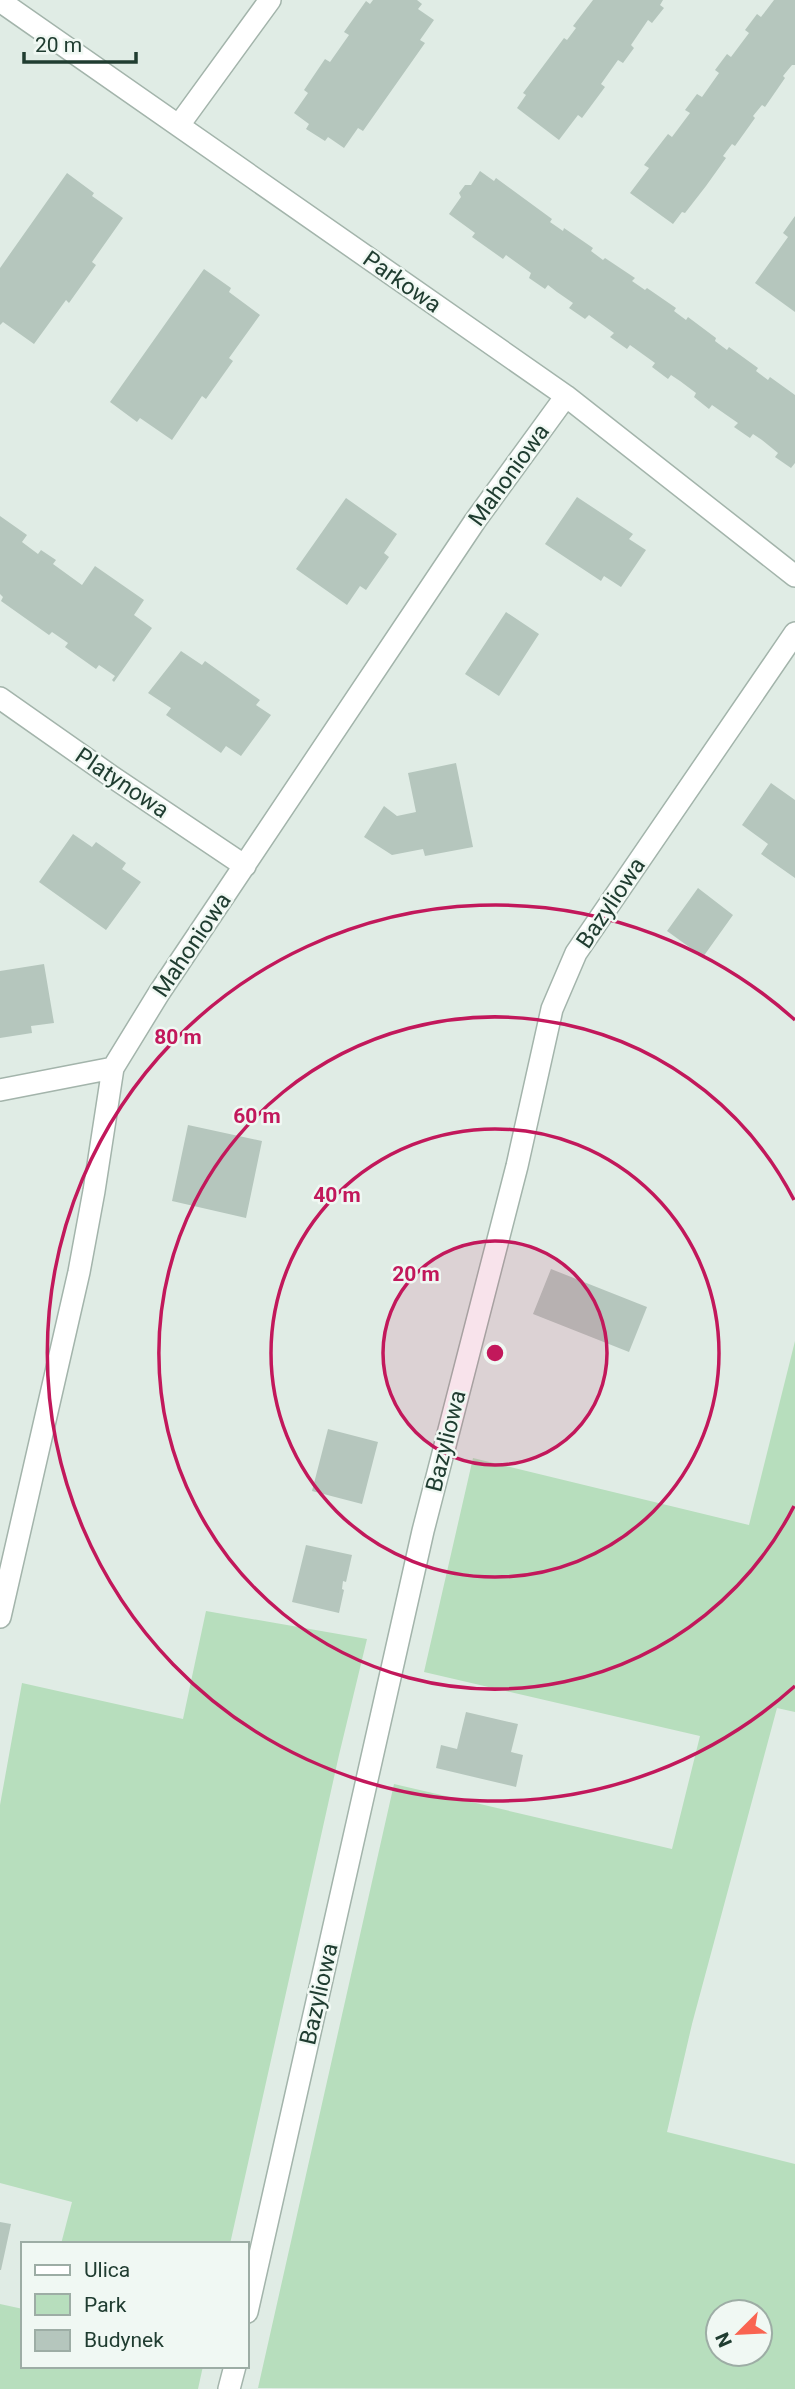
<svg xmlns="http://www.w3.org/2000/svg" width="795" height="2389" font-family="Roboto,sans-serif">
  <style>
    .green { fill: #b7debd; fill-rule: evenodd }
    .building { fill: #b5c6bd }
    .lines { fill: none; stroke-linecap: round; stroke-linejoin: round }
    .minor-casing { stroke: #a3b4ab; stroke-width: 24 }
    .minor { stroke: #fff; stroke-width: 21 }
    .ring { fill: none; stroke: #c2185b; stroke-width: 3.5 }
    .labels { text-anchor: middle; dominant-baseline: central; stroke-width: 5; stroke-linejoin: round; paint-order: stroke }
    .street-label { font-size: 23px; fill: #203d31; stroke: #f0f8f3 }
    .centre { fill: #c2185b; stroke: #f0f8f3; stroke-width: 3.5 }
    .ring-label { font-size: 21px; text-anchor: middle; font-weight: bold; fill: #c2185b; stroke: #f0f8f3; stroke-width: 5; stroke-linejoin: round; paint-order: stroke }
  </style>
  <rect width="100%" height="100%" fill="#e0ece5"/>
  <path class="green" d="M795 1341V1712L777 1708 692 2024 667 2132 795 2164V2389L258 2388 394 1784 672 1849 700 1736 424 1672 473 1458 749 1525ZM760 2312V2354H718V2312Z
    M206 1611 367 1639 339 1755 230 2244H61L72 2202 0 2183V1805L22 1683 183 1719Z
    M0 2304 23 2309V2366H203L198 2389H0Z"/>
  <path class="building" d="M373 0H417L422 4 418 9 434 20 420 40 425 43 363 131 358 128 344 148 328 137 325 141 306 129 309 124 294 113 308 93 304 90 325 59 330 62 349 35 344 32 366 1 370 4Z
    M593 0H663L660 5 664 8 652 23 648 20 631 45 634 48 623 63 618 60 601 84 605 87 582 118 578 115 559 140 517 108 526 95 523 93 564 38 567 40 576 28 573 26Z
    M774 0H795V65H792L783 76 785 78 765 107 762 105 753 116 755 118 735 146 732 144 723 156 726 158 706 186 685 213 682 212 673 224 630 193 649 168 644 165 668 134 672 137 690 113 685 110 697 94 702 97 719 73 715 70 727 54 731 57 749 33 745 30 757 14 761 17Z
    M480 171 494 181 496 178 552 219 550 222 563 231 564 228 593 248 591 251 603 260 605 258 635 278 632 281 645 290 647 288 676 308 674 311 686 320 688 317 716 338 715 341 727 350 729 347 758 368 756 371 768 380 770 377 795 395V463L791 468 775 457 778 453 762 440 753 434 750 438 734 427 738 423 712 405 709 409 694 397 696 393 680 381 671 375 668 379 652 367 655 363 630 345 627 349 610 337 614 333 589 315 585 319 569 308 573 303 557 292 548 285 545 289 529 278 531 273 506 255 503 259 472 237 475 233 449 214 461 197 459 193 465 185H471Z
    M67 173 94 193 92 196 123 218 92 262 96 265 69 303 66 300 34 344 3 322 0 325V268Z
    M795 216V312L755 283 788 237 783 233Z
    M204 269 231 288 229 292 260 315 229 358 233 361 206 399 202 396 172 440 140 418 137 422 110 402Z
    M577 497 633 534 629 539 646 550 621 587 604 576 601 581 545 544Z
    M346 498 397 534 384 553 389 557 366 590 360 586 347 605 296 569Z
    M0 516 27 535 22 542 38 554 41 550 56 560 53 564 82 585 95 566 144 600 134 615 152 628 114 682 112 680 115 676 99 665 96 669 65 647 68 643 52 632 49 635 1 601 3 597 0 594Z
    M506 612 539 634 499 696 465 674Z
    M181 651 202 665 205 661 260 700 256 705 271 715 241 756 226 746 221 753 166 715 171 708 148 693Z
    M456 763 473 847 425 856 423 849 392 855 364 837 384 806 397 816 416 812 408 773Z
    M771 783 795 800V878L761 854 768 844 742 825Z
    M73 834 92 847 96 842 126 863 122 869 141 882 106 930 39 882Z
    M698 888 733 915 703 957 667 931Z
    M44 964 54 1023 31 1026 32 1033 0 1038V971Z
    M188 1125 262 1141 246 1218 172 1201Z
    M551 1269 647 1307 629 1352 533 1314Z
    M328 1429 378 1442 362 1504 312 1491Z
    M306 1545 352 1555 346 1582 343 1581 342 1589 344 1590 339 1613 292 1602Z
    M466 1712 518 1724 511 1752 523 1755 516 1787 436 1768 441 1745 457 1749Z
    M0 2222 11 2224 1 2270H0Z"/>
  <g class="lines">
    <g class="minor-casing">
      <path id="minor" d="M0 1 566 396 795 576
        M179 125 270 0
        M0 698 111 776 245 866
        M0 1090 113 1068
        M0 1617 79 1272 94 1191 113 1068 159 993 475 521 566 396
        M247 2312 423 1531 517 1166 552 1009 576 953 795 633
        M229 2389 235 2366"/>
    </g>
    <use href="#minor" class="minor"/>
  </g>
  <circle cx="495" cy="1353" r="112" fill="#c2185b" fill-opacity=".12"/>
  <g class="ring">
    <circle cx="495" cy="1353" r="112"/>
    <circle cx="495" cy="1353" r="224"/>
    <path d="M794 1506A336 336 0 1 1 794 1200"/>
    <path d="M795 1686A448 448 0 1 1 795 1020"/>
  </g>
  <g class="labels">
    <g class="street-label">
      <text transform="translate(402 282) rotate(35)">Parkowa</text>
      <text transform="translate(509 475) rotate(-54)">Mahoniowa</text>
      <text transform="translate(122 783) rotate(34)">Platynowa</text>
      <text transform="translate(611 903) rotate(-56)">Bazyliowa</text>
      <text transform="translate(192 945) rotate(-56)">Mahoniowa</text>
      <text transform="translate(446 1441) rotate(-76)">Bazyliowa</text>
      <text transform="translate(319 1994) rotate(-77)">Bazyliowa</text>
    </g>
  </g>
  <circle cx="495" cy="1353" r="10" class="centre"/>
  <g class="ring-label">
    <text x="178" y="1044">80 m</text>
    <text x="257" y="1123">60 m</text>
    <text x="337" y="1202">40 m</text>
    <text x="416" y="1281">20 m</text>
  </g>
  <rect x="21" y="2242" width="228" height="126" fill="#f0f8f3" stroke="#9dada5" stroke-width="2"/>
  <rect x="35" y="2265" width="35" height="10" fill="#ffffff" stroke="#9dada5" stroke-width="2"/>
  <text x="84" y="2277" font-size="21" fill="#203d31">Ulica</text>
  <rect x="35" y="2294" width="35" height="21" fill="#b7debd" stroke="#9dada5" stroke-width="2"/>
  <text x="84" y="2312" font-size="21" fill="#203d31">Park</text>
  <rect x="35" y="2330" width="35" height="21" fill="#b5c6bd" stroke="#9dada5" stroke-width="2"/>
  <text x="84" y="2347" font-size="21" fill="#203d31">Budynek</text>
  <g transform="translate(739 2333) rotate(246)"><circle r="33" fill="#f0f8f3" stroke="#9dada5" stroke-width="2"/>
  <path d="M0-5L12 26L0 18L-12 26Z" fill="#f96451"/>
  <text y="-10" font-size="19" font-weight="bold" text-anchor="middle" fill="#203d31">N</text>
  </g>
  <path d="M24 52v10h112v-10" fill="none" stroke="#203d31" stroke-width="3.5"/>
  <text x="35" y="52" font-size="21" fill="#203d31" stroke="#f0f8f3" stroke-width="5" paint-order="stroke">20 m</text>
</svg>
